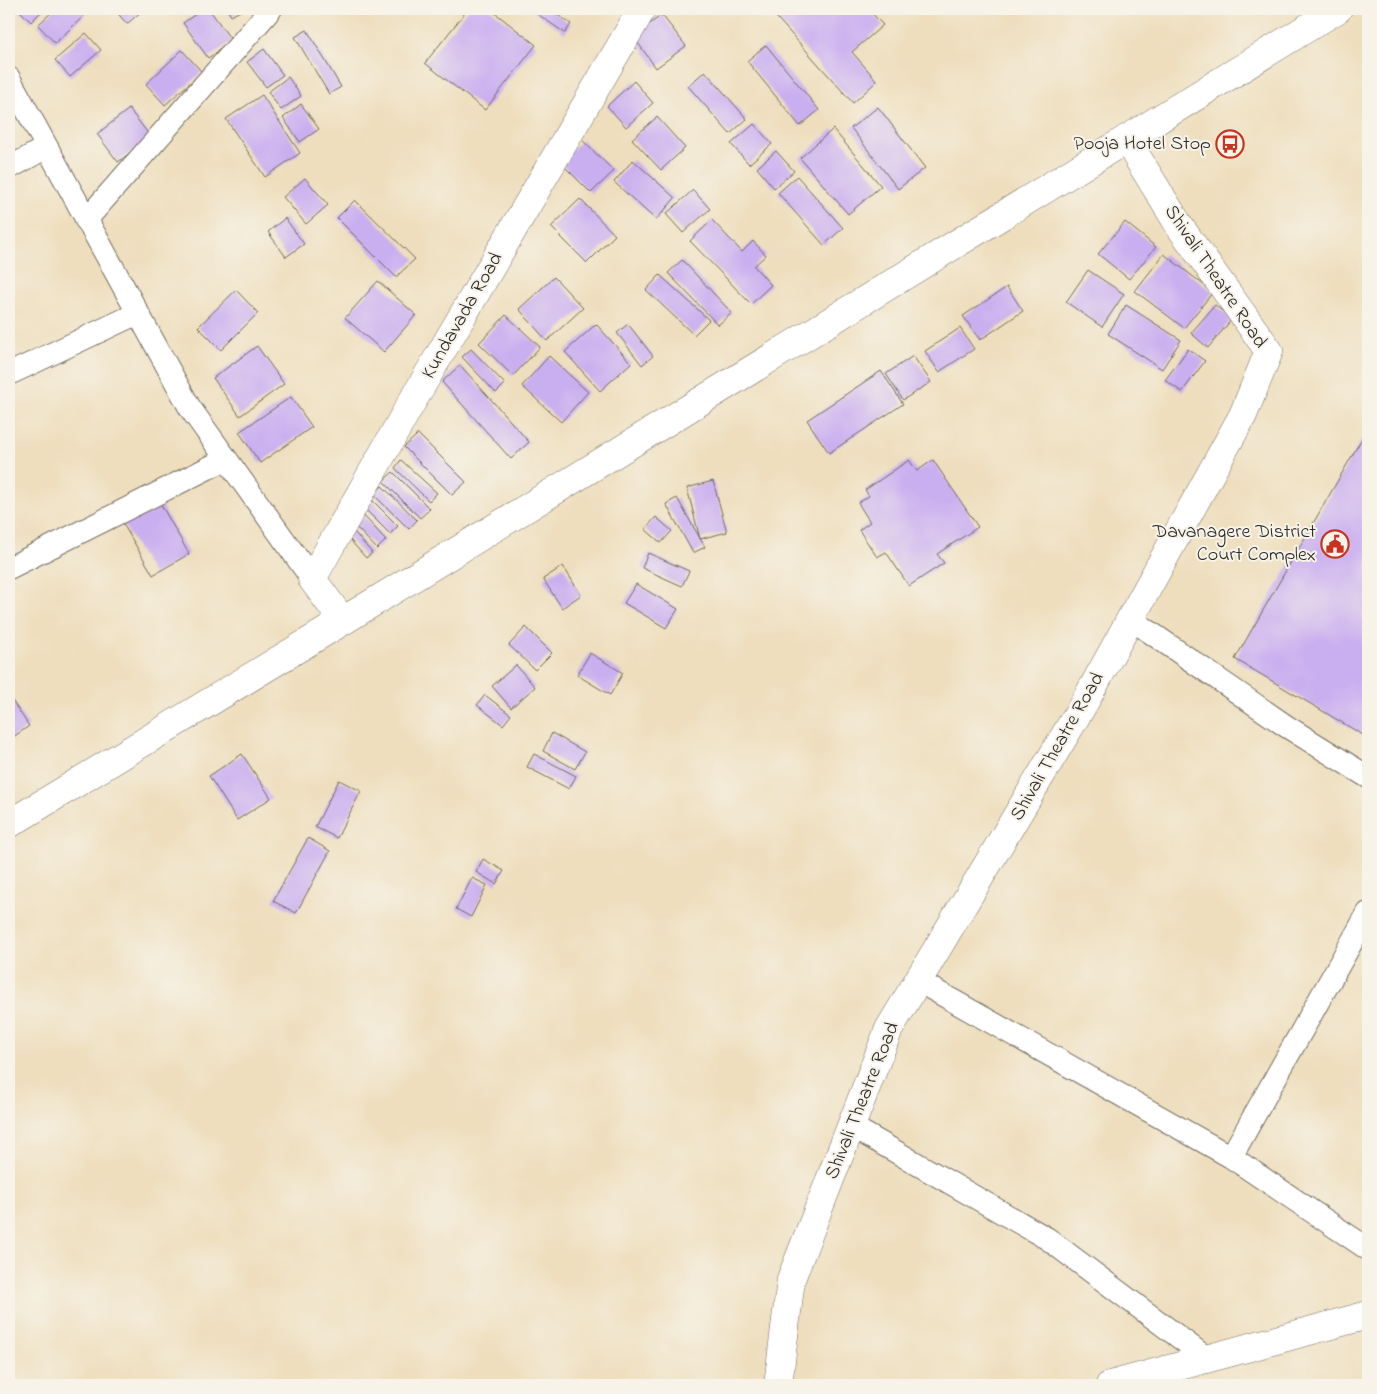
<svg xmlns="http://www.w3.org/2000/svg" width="1377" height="1394" font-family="'Indie Flower',sans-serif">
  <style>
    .building { fill: #caaff0 }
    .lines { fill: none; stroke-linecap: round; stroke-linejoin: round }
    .street-casing { stroke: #6f6a5e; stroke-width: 24 }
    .secondary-casing { stroke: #6f6a5e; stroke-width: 29 }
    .primary-casing { stroke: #6f6a5e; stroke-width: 29 }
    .street { stroke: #fff; stroke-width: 22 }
    .secondary { stroke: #fff; stroke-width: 28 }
    .primary { stroke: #fff; stroke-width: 28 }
    .labels { text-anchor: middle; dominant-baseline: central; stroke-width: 4; stroke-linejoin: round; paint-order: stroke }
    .poi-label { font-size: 20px; fill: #2b2b2b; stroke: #f7f3e8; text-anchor: end }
    .street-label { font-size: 20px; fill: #2b2b2b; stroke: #f7f3e8 }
  </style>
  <rect width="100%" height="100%" fill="#f7f3e8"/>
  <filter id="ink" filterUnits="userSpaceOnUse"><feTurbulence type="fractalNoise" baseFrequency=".02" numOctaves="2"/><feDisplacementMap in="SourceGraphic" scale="10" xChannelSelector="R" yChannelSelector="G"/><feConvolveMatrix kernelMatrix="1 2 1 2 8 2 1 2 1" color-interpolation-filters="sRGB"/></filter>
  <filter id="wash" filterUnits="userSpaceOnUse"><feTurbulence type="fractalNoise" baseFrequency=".0096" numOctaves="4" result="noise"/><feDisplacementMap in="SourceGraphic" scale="20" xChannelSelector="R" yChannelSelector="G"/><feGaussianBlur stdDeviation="1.12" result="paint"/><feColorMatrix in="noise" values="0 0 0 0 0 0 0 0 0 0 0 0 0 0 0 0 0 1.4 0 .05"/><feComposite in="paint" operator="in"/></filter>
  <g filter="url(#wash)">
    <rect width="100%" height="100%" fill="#eedebd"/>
    <g id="blocks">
      <path class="building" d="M18 9H44L31 22Z
        M55 9H80L86 14 55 43 38 25Z
        M114 9H144L127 24Z
        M203 9H209L232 41 208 58 183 23Z
        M227 9H244L231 16Z
        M468 9H490L536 45 485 110 425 63Z
        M530 9H549L571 24 565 33Z
        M769 9H868L883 25 852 52 877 81 853 103Z
        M662 15 686 46 656 68 633 36Z
        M307 30 341 87 329 94 295 37Z
        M86 33 101 50 70 77 55 60Z
        M766 45 819 110 800 126 747 61Z
        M264 49 283 75 266 87 247 62Z
        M182 50 202 72 165 105 146 84Z
        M705 71 747 119 730 134 688 86Z
        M288 77 301 96 281 110 268 92Z
        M634 81 653 103 626 127 607 106Z
        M262 95 300 153 265 177 226 119Z
        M301 104 319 129 300 142 283 118Z
        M878 107 925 168 898 189 851 128Z
        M129 109 151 137 118 162 97 134Z
        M657 117 685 148 661 170 632 139Z
        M754 124 772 144 749 164 731 144Z
        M833 129 881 186 848 214 800 158Z
        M582 140 614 171 591 193 560 162Z
        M776 151 794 171 774 188 757 168Z
        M633 160 675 198 656 220 614 182Z
        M797 176 843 228 824 245 778 193Z
        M305 178 328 205 306 224 283 197Z
        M693 190 710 209 683 233 666 214Z
        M580 199 615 235 587 263 551 227Z
        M355 200 415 259 396 277 337 218Z
        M285 218 304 244 286 257 268 232Z
        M712 220 742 252 753 241 766 255 754 266 771 285 751 304 690 241Z
        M1125 222 1156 247 1129 279 1098 254Z
        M1164 254 1213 292 1184 328 1135 291Z
        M682 260 732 313 718 325 668 273Z
        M1088 270 1124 294 1102 327 1066 302Z
        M660 275 709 320 694 335 646 290Z
        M554 277 583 308 547 341 519 309Z
        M378 281 416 315 384 352 345 318Z
        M1007 287 1023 311 980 340 963 316Z
        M236 290 258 313 221 350 198 327Z
        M1126 305 1181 340 1162 369 1108 334Z
        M1215 305 1232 319 1208 348 1191 333Z
        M506 315 540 347 513 376 479 343Z
        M596 324 631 363 600 391 565 352Z
        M628 324 653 356 642 365 617 333Z
        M960 328 974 349 939 372 925 351Z
        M257 346 284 384 240 416 213 378Z
        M471 349 505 384 496 393 462 357Z
        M1188 349 1205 361 1182 392 1165 380Z
        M549 356 588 392 561 422 522 386Z
        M913 356 931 382 903 400 886 374Z
        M460 365 529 442 511 459 442 382Z
        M881 371 903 404 829 453 807 420Z
        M291 397 312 427 260 463 239 432Z
        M1368 428V738L1235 659Z
        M418 434 466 482 452 495 404 447Z
        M401 460 437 493 429 501 395 468Z
        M909 460 917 471 933 460 978 527 937 554 944 563 909 586 886 552 877 557 859 530 870 522 858 503 869 496 865 490Z
        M393 472 430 509 420 518 383 481Z
        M713 481 727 532 700 539 687 488Z
        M382 486 417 520 409 529 374 495Z
        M677 498 705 547 693 553 666 504Z
        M159 501 189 554 153 575 122 522Z
        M373 501 398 526 390 534 365 509Z
        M363 515 386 540 377 549 353 524Z
        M656 517 672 531 661 543 645 529Z
        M350 527 372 553 366 558 343 532Z
        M648 553 689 571 682 586 642 568Z
        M563 566 581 595 562 608 543 579Z
        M636 584 678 609 666 628 624 603Z
        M526 627 552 653 535 670 509 645Z
        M590 653 623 673 610 695 577 675Z
        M516 665 535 687 511 708 492 686Z
        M485 695 511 715 503 725 477 705Z
        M9 696 29 726 9 740Z
        M552 733 585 752 575 769 543 751Z
        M242 754 271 798 237 820 209 776Z
        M534 754 576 776 569 789 527 767Z
        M339 780 361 791 337 838 315 827Z
        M308 838 330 851 296 913 273 901Z
        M483 859 504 871 496 884 476 872Z
        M472 878 487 885 471 917 456 909Z"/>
    </g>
  </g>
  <g filter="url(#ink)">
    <use href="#blocks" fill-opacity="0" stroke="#6f6a5e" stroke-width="1"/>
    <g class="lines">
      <g class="street-casing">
        <path id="street" d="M9 78 190 408 312 579
          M9 168 47 147
          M86 220 271 9
          M9 374 138 313
          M9 568 226 459
          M1131 619 1286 726 1368 777
          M918 981 1231 1157 1368 913
          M851 1126 1048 1239 1208 1359
          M1231 1157 1368 1249"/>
      </g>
      <g class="secondary-casing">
        <path id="secondary" d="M343 621 312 579 409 407 642 9
          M778 1385 791 1279 889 1029 1083 705 1243 415 1269 351 1180 227 1126 139
          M1110 1385 1368 1315"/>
      </g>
      <g class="primary-casing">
        <path id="primary" d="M9 824 343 621 1338 9"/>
      </g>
      <use href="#street" class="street"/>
      <use href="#secondary" class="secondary"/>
      <use href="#primary" class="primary"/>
    </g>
  </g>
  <defs>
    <g id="bus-ring" transform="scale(1.4375)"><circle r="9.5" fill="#f7f3e8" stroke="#c8321e" stroke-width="1.5"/><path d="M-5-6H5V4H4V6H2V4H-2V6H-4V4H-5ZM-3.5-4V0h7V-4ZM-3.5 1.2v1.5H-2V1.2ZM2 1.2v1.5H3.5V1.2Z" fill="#c8321e"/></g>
    <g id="civic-ring" transform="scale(1.4375)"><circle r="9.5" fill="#f7f3e8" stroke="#c8321e" stroke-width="1.5"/><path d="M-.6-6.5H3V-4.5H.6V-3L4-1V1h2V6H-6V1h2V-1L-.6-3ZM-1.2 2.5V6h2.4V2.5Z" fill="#c8321e"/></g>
  </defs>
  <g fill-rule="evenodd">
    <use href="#bus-ring" x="1230" y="144"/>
    <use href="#civic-ring" x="1335" y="544"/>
  </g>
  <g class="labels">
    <g class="poi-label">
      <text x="1211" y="144">Pooja Hotel Stop</text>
      <text x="1316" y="532">Davanagere District<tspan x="1316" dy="23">Court Complex</tspan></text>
    </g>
    <g class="street-label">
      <text transform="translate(1215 277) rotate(56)">Shivali Theatre Road</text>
      <text transform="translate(463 316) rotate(-60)">Kundavada Road</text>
      <text transform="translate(1058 747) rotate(-60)">Shivali Theatre Road</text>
      <text transform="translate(863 1101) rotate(-68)">Shivali Theatre Road</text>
    </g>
  </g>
  <rect width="1377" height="1394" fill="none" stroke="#f7f3e8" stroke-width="30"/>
</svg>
